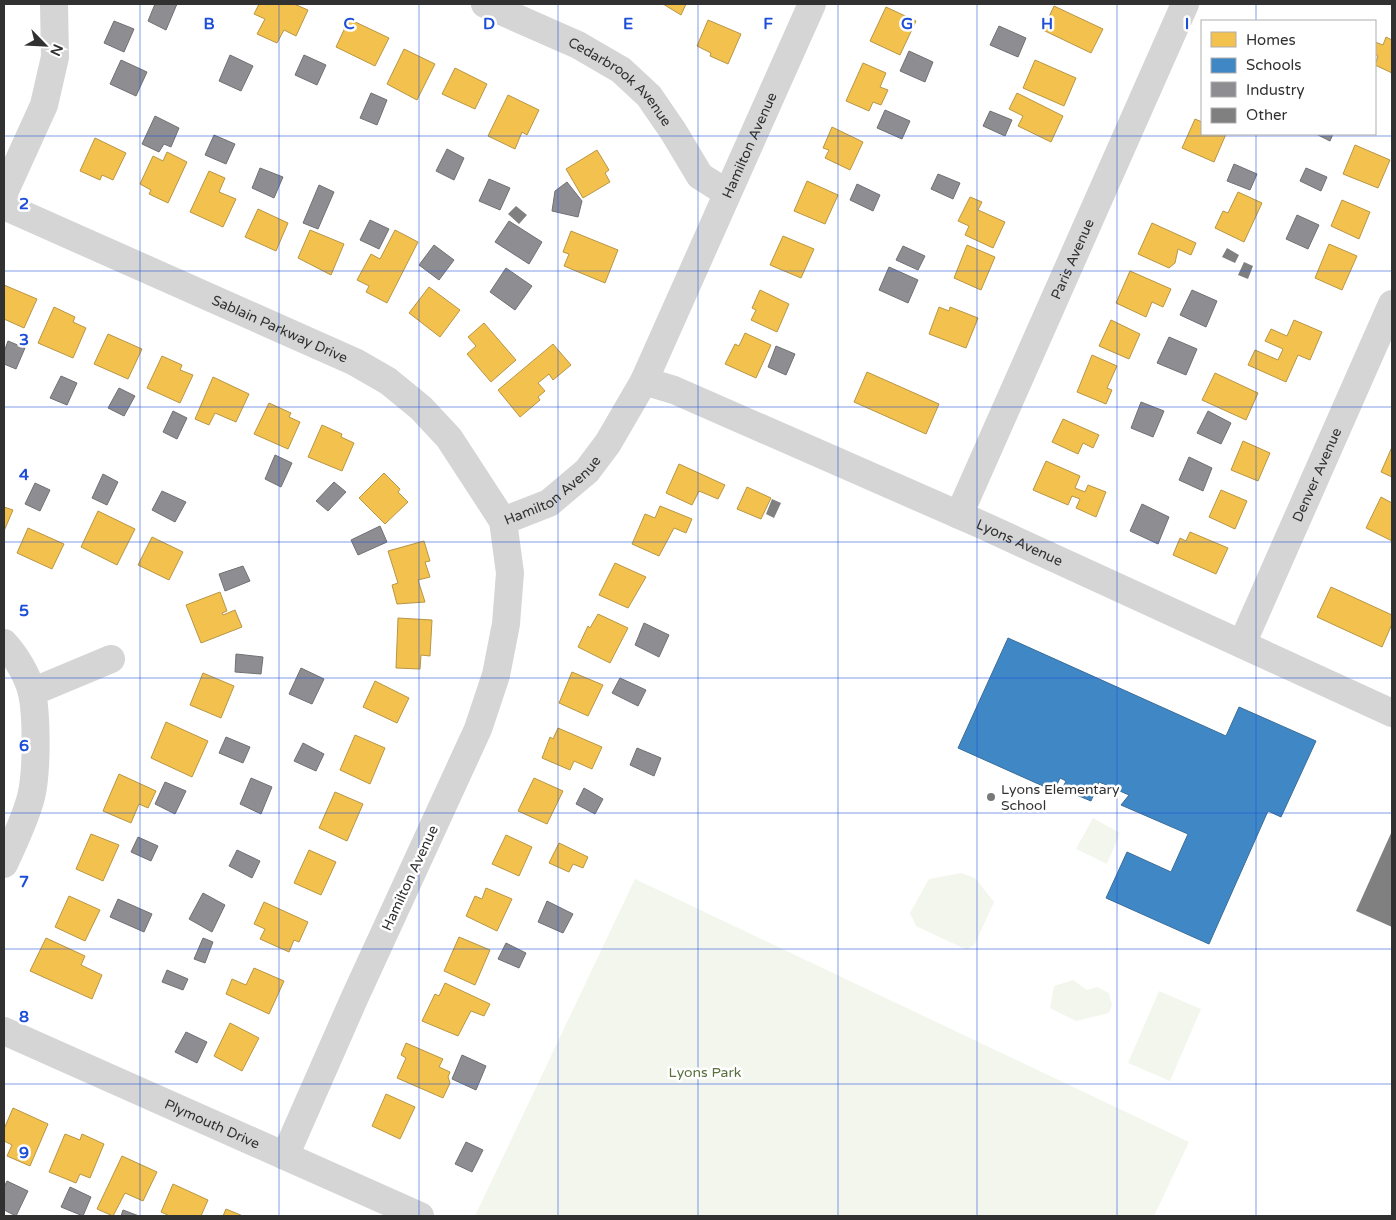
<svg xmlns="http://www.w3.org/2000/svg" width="1396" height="1220" font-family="'Varela Round',sans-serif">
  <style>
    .green { fill: #f3f6ed }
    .homes { fill: #f2c14e; stroke: #b89645 }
    .schools { fill: #3f88c5; stroke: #3b6e99 }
    .industry { fill: #8d8d92; stroke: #717175 }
    .building { fill: #808080 }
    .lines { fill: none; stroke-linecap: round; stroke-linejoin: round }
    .minor { stroke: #d5d5d5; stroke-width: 28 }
    .grid { fill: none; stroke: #1d4ed8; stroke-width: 1; stroke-opacity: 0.55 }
    .poi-dot { fill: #797979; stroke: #fff; stroke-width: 2 }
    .labels { text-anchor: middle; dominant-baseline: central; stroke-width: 5; stroke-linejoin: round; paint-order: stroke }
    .street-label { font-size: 14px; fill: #313131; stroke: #fff }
    .poi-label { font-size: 14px; fill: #313131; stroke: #fff; text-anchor: start }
    .park-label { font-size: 14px; fill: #596f3c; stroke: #fff }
    .grid-label { font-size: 16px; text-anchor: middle; font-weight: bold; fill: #1d4ed8; stroke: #fff; stroke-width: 5; stroke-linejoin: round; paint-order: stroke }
  </style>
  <rect width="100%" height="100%" fill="#fff"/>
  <path class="green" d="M1093 818 1120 833 1107 864 1076 849Z
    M961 873 975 878 994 902 975 944 967 950 916 926 910 913 929 879Z
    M635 879 1189 1142 1154 1216H475Z
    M1073 980 1087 990 1097 987 1109 993 1112 1005 1109 1013 1076 1021 1050 1008 1054 986Z
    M1159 991 1201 1009 1170 1081 1128 1063Z"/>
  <path class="homes" d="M259 4H294L308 10 296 36 284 30 277 43 257 34 265 19 254 14Z
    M663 4H686L681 15Z
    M1054 6 1103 29 1091 53 1043 30Z
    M886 7 916 21 900 55 870 41Z
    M349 19 389 38 375 66 336 47Z
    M708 20 741 34 728 64 710 56 711 53 697 46Z
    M1386 37 1392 40V73L1375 65 1378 56 1375 54V42L1383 45Z
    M404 49 435 64 417 100 387 84Z
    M1035 60 1076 78 1064 106 1023 88Z
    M863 63 886 73 880 87 888 90 881 105 873 102 869 111 846 101Z
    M455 68 487 84 475 109 442 94Z
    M1017 93 1063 116 1051 142 1018 126 1023 116 1009 109Z
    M508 95 539 110 527 135 522 132 515 149 488 136Z
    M1195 119 1202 122V134H1226L1214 162 1182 148Z
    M832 127 863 142 850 170 825 158 829 150 823 148Z
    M95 138 126 153 113 180 102 175 100 180 80 171Z
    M1355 145 1390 160 1378 188 1343 174Z
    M597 150 609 170 605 173 610 182 583 198 566 169Z
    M167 152 187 162 168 203 149 194 151 190 140 184 153 156 163 161Z
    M209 171 225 178 219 192 236 199 223 227 190 212Z
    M807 181 838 195 825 224 794 211Z
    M1238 192 1262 203 1244 242 1215 228 1223 211 1228 213Z
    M970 197 982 202 978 210 1005 222 993 248 965 235 969 226 958 221Z
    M1342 200 1370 212 1359 239 1331 226Z
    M258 209 288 223 276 251 245 237Z
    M1152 223 1196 243 1191 255 1178 249 1175 263 1169 268 1138 254Z
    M310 230 344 244 331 275 298 258Z
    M395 230 418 242 387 303 366 292 369 286 357 280 371 254 380 259Z
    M571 231 618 250 605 283 564 266 569 254 563 252Z
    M783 236 814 249 801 278 770 265Z
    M1329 244 1357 256 1342 290 1315 278Z
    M967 245 995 257 981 290 954 278Z
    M1130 271 1171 289 1163 307 1152 302 1146 317 1116 303Z
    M4 285 37 299 24 328 4 319Z
    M429 287 460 310 440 337 409 313Z
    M760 290 789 304 777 332 751 320 756 310 752 308Z
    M54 307 75 317 73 322 86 328 73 358 38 343Z
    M939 307 949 311 950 307 978 318 966 348 929 334Z
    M1111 320 1140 334 1129 359 1099 346Z
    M1294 320 1322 332 1310 360 1298 355 1286 382 1248 365 1255 350 1278 360 1283 349 1265 341 1271 329 1287 336Z
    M484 323 516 360 491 382 467 354 476 346 468 337Z
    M745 333 771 345 756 378 725 364 735 344 739 346Z
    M108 334 142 349 128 379 94 364Z
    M553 344 571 365 553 380 549 374 538 383 545 391 538 397 540 400 520 417 498 390Z
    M1092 355 1117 366 1107 388 1112 390 1106 404 1077 392Z
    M162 356 182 365 180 370 193 375 180 403 147 388Z
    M867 372 939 404 926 434 854 402Z
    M1215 373 1258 393 1246 420 1202 400Z
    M213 377 249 394 236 422 215 413 209 425 195 419Z
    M269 403 291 413 289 417 300 422 288 449 254 434Z
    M1063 419 1099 435 1093 448 1083 443 1078 454 1052 442Z
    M322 425 342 434 341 437 354 443 342 471 308 457Z
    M1243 441 1270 453 1258 481 1231 470Z
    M1392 447V477L1381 472Z
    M1046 461 1080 476 1075 488 1085 492 1088 485 1106 492 1096 517 1076 508 1080 499 1072 496 1068 505 1033 490Z
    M679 464 725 485 718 499 699 491 692 505 666 493Z
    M384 473 400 489 398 492 408 502 385 524 359 498Z
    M747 487 771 498 761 519 737 509Z
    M1221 490 1247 501 1235 529 1209 517Z
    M1381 497 1392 503V541L1366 528Z
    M660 506 692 519 686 533 674 528 659 556 632 544 645 514 655 518Z
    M4 507 13 510 4 531Z
    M98 511 135 529 117 565 81 547Z
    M28 528 64 544 52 569 17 553Z
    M1190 532 1228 548 1216 574 1173 555 1180 538 1186 541Z
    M152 537 183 552 169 580 138 565Z
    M424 541 430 561 425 562 430 577 418 580 425 602 397 604 392 585 398 583 388 551Z
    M615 563 646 577 628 608 599 595Z
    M1331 587 1392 615V624L1382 647 1317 617Z
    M220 592 227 611 222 613 223 615 235 610 242 627 201 643 186 605Z
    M598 614 628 628 610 663 578 647 588 626 590 628Z
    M398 618 432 620 430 656 421 655 420 669 396 668Z
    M572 672 603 685 588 716 559 703Z
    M203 673 234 686 221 718 190 705Z
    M375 681 409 698 397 723 363 707Z
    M166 722 208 741 192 777 151 758Z
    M558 728 602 747 592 769 574 761 570 770 542 758 550 737 553 739Z
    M355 735 385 748 370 784 340 770Z
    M119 774 156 791 148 808 139 804 131 823 103 811Z
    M534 778 563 791 547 824 518 811Z
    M335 792 363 804 347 841 319 828Z
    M91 834 119 845 103 881 76 869Z
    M506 835 532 847 519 876 492 864Z
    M559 843 588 857 583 868 573 864 569 872 549 863Z
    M309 850 336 862 321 895 294 883Z
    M486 888 512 899 497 931 466 916 475 896 482 899Z
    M69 896 100 910 85 941 55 927Z
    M264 902 308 922 299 942 294 940 289 952 260 939 265 929 254 924Z
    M459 937 490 950 475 985 444 971Z
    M46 938 85 956 81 965 102 975 92 999 30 971Z
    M254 968 284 981 269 1014 226 994 232 979 246 985Z
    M445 983 490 1004 484 1016 471 1011 458 1036 422 1021 435 994 439 996Z
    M230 1023 259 1038 242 1071 214 1056Z
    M406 1043 443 1059 439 1067 450 1072 448 1077 450 1083 443 1098 397 1078 406 1058 401 1055Z
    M386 1094 415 1107 400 1139 372 1126Z
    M13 1108 48 1124 30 1166 7 1156 12 1145 4 1141V1129Z
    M65 1134 80 1140 82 1134 104 1144 90 1178 80 1174 76 1183 49 1172Z
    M122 1156 157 1172 143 1201 125 1193 113 1216 97 1209Z
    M173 1184 208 1200 201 1216H170L161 1212Z
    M226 1209 243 1216H223Z"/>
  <path class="schools" d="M1008 638 1226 736 1239 707 1316 741 1281 817 1268 811 1209 944 1106 898 1127 852 1171 872 1188 834 1121 805 1129 795 1099 782 1091 801 1062 789 1066 781 1060 778 1054 791 958 748Z"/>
  <path class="industry" d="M155 4H177L166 30 148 21Z
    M114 21 134 29 124 52 104 43Z
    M999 26 1026 38 1018 57 990 45Z
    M909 51 933 62 925 82 900 71Z
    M230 55 253 66 241 91 219 81Z
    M304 55 326 65 317 85 295 75Z
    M121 60 147 72 136 96 110 84Z
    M371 93 387 100 377 125 360 118Z
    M885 110 910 121 902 139 877 128Z
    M990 111 1012 120 1005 136 983 126Z
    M155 116 179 128 171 147 164 144 159 152 142 144Z
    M1316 134H1333L1330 141Z
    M214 135 235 144 226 164 205 155Z
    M447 149 464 158 454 180 436 171Z
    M1234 164 1257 174 1250 190 1227 181Z
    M260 168 283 177 274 198 252 188Z
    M1306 168 1327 177 1321 191 1300 181Z
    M938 174 960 183 953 199 931 189Z
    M489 179 510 188 500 210 479 201Z
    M567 182 582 201 578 217 552 211 555 191Z
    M857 184 880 195 873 211 850 200Z
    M319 185 334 192 318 229 303 223Z
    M1297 215 1319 225 1308 249 1286 239Z
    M370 220 389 229 379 249 360 240Z
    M509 221 542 242 529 264 495 242Z
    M434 245 454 260 439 280 419 265Z
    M903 246 925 256 918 270 896 260Z
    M889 267 918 280 908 303 879 290Z
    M506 268 532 286 515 310 490 292Z
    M1192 290 1217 301 1206 327 1180 315Z
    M1169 337 1197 349 1186 375 1157 363Z
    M8 341 25 348 16 369 4 364V352Z
    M776 346 795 354 786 375 768 367Z
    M61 376 77 383 67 405 50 398Z
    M119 388 135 396 124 416 108 408Z
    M1141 402 1164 411 1153 437 1131 428Z
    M173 411 187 418 177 439 163 432Z
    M1208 411 1231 423 1221 444 1197 433Z
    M275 455 292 463 281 487 265 479Z
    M1189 457 1212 468 1203 491 1179 480Z
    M103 474 118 482 107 505 92 498Z
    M334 482 346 492 328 511 316 501Z
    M35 483 50 490 40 511 25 504Z
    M162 491 186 502 175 522 152 510Z
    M1142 504 1169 517 1158 544 1130 531Z
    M380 526 387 542 358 555 351 540Z
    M243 566 250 581 225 591 219 574Z
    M644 623 669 635 659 657 635 645Z
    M236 654 263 657 261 674 235 672Z
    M301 668 324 679 312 704 289 694Z
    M620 678 646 690 638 706 612 693Z
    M226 737 250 747 243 763 219 753Z
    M303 743 324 754 316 771 294 761Z
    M637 748 661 758 654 776 630 765Z
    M251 778 272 787 261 814 240 804Z
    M165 782 186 791 175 814 155 804Z
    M584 788 603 799 595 814 576 804Z
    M138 837 158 846 151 861 131 852Z
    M237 850 260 861 252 878 229 866Z
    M203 893 225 905 212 932 189 919Z
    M118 899 152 914 144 932 110 917Z
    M547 901 573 914 563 933 538 922Z
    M203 938 213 942 205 963 194 959Z
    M506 943 526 953 519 968 498 959Z
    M167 970 188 979 183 990 162 982Z
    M186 1032 207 1042 197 1063 175 1052Z
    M462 1055 486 1066 476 1090 452 1079Z
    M466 1142 483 1150 472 1172 455 1164Z
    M7 1181 28 1191 16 1216 4 1210V1187Z
    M70 1187 91 1197 83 1216 61 1207Z
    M123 1210 139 1216H121Z"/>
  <path class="building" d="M516 206 527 215 519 224 508 214Z
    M1227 248 1239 255 1235 263 1222 257Z
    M1244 262 1253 266 1248 279 1238 275Z
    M772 499 781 503 774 518 766 514Z
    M1392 831V927L1356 911Z"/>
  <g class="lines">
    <g class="minor">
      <path id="s1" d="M485 4 578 45 621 70 649 96 673 131 700 176 727 193"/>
      <path d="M4 193 44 105 55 57 54 4"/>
      <path id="s2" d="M4 206 355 362 388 381 421 408 449 438 503 521 510 573 506 624 496 675 478 729 354 999 285 1156"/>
      <path id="s3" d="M644 381 674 390 982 525 1392 713"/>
      <path id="s4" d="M959 515 1185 4"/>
      <path id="s5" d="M503 521 549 503 587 471 608 443 644 381 812 4"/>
      <path d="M4 643C16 656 28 676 32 693 37 717 37 773 31 797 25 820 14 842 4 864"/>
      <path id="s6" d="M1242 644 1392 304"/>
      <path d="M32 692 111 659"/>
      <path id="s7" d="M4 1031 420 1216"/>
    </g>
  </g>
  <path class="grid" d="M140 4V1216M279 4V1216M419 4V1216M558 4V1216M698 4V1216M838 4V1216M977 4V1216M1117 4V1216M1256 4V21M1256 134V1216M4 136H1392M4 271H1392M4 407H1392M4 542H1392M4 678H1392M4 813H1392M4 949H1392M4 1084H1392"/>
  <circle class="poi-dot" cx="991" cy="797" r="5"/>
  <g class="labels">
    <g class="street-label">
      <text stroke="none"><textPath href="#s1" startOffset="158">Cedarbrook Avenue</textPath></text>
      <text stroke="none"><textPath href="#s5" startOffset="464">Hamilton Avenue</textPath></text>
      <text stroke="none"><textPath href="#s4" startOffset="280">Paris Avenue</textPath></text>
      <text stroke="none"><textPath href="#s2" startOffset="302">Sablain Parkway Drive</textPath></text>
      <text stroke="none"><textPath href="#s6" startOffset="185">Denver Avenue</textPath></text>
      <text stroke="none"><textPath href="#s5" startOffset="59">Hamilton Avenue</textPath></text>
      <text stroke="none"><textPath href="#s3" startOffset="409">Lyons Avenue</textPath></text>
      <text transform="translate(410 878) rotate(-65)">Hamilton Avenue</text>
      <text stroke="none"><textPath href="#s7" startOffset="228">Plymouth Drive</textPath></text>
    </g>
    <g class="poi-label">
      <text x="1001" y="789">Lyons Elementary<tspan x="1001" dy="16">School</tspan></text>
    </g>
    <g class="park-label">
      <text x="705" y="1072">Lyons Park</text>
    </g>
  </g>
  <g class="grid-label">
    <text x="209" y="29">B</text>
    <text x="349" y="29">C</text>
    <text x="489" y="29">D</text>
    <text x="628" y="29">E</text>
    <text x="768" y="29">F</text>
    <text x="907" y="29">G</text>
    <text x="1047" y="29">H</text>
    <text x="1187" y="29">I</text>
    <text x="24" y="209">2</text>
    <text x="24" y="345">3</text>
    <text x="24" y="480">4</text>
    <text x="24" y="616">5</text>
    <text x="24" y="751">6</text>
    <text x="24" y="887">7</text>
    <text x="24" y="1022">8</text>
    <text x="24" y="1158">9</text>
  </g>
  <rect width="1396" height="1220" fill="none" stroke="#313131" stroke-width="10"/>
  <rect x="1201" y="20" width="175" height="115" fill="#ffffff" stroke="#adadad"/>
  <rect x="1211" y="32" width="25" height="15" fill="#f2c14e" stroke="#adadad"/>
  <text x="1246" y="45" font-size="15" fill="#313131">Homes</text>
  <rect x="1211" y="58" width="25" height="15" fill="#3f88c5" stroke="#adadad"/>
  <text x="1246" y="70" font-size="15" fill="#313131">Schools</text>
  <rect x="1211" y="82" width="25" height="15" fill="#8d8d92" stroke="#adadad"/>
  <text x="1246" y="95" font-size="15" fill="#313131">Industry</text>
  <rect x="1211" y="108" width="25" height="15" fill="#808080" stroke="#adadad"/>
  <text x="1246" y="120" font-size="15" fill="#313131">Other</text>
  <g transform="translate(45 45) rotate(114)" stroke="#ffffff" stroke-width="4" paint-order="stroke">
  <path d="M0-4L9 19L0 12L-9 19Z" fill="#313131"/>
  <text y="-8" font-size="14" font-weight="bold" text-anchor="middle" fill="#313131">N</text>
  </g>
</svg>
